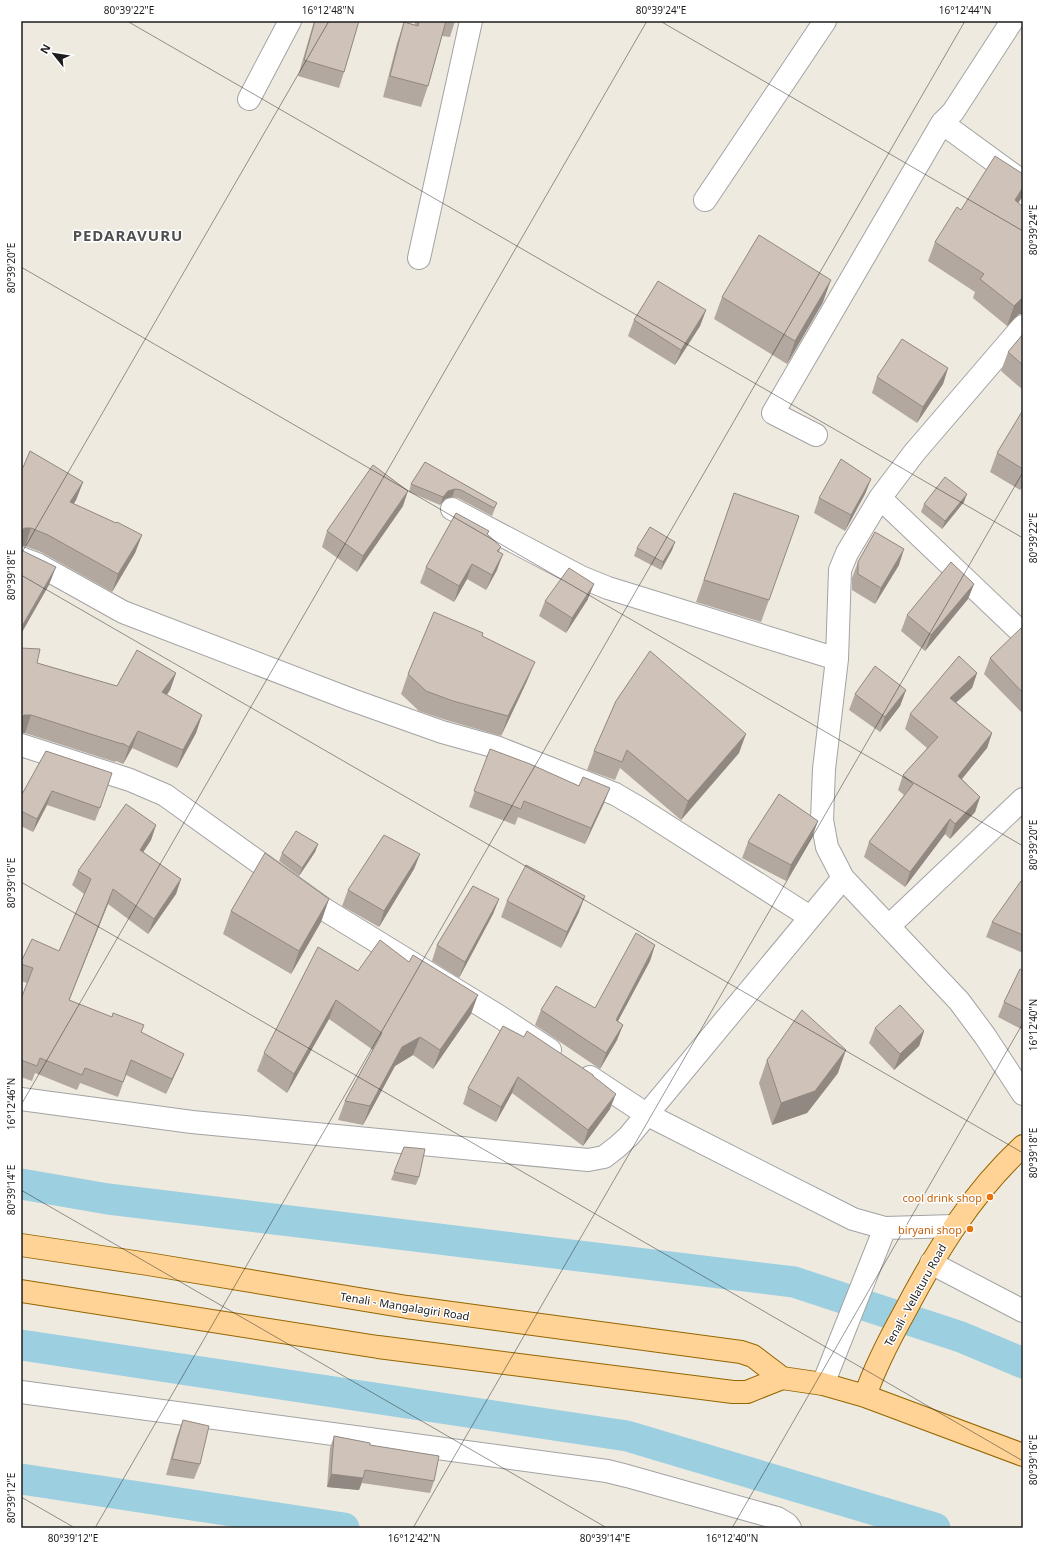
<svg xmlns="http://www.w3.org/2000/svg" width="1044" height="1549" font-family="'Noto Sans',sans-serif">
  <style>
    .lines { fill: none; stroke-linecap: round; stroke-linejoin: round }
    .canal { stroke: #9cd0e1; stroke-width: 31 }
    .minor-casing { stroke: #a3a3a3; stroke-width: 24 }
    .major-casing { stroke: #946600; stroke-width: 24 }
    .minor { stroke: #fff; stroke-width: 22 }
    .major { stroke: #ffd395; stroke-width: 22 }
    .wall { fill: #b2a89f }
    .shaded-wall { fill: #918882 }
    .building { fill: #cfc3b9; stroke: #918882 }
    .ticks { fill: none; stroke: #1c1c1c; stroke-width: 1; stroke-opacity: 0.45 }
    .food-dot { fill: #e8710a; stroke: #fff; stroke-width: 1.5 }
    .labels { text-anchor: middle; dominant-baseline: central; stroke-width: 3; stroke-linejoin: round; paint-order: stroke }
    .food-label { font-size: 11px; fill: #c56008; stroke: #fff; text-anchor: end }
    .street-label { font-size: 11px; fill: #1c1c1c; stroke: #fff }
    .district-label { font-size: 15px; font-weight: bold; letter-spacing: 1px; fill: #4f4f4f; stroke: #fff }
    .neatline { fill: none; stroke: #1c1c1c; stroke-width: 1.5 }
    .ticks-label { font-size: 10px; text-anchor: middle; fill: #1c1c1c }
  </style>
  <rect width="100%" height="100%" fill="#efeae0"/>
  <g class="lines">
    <path class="canal" d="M21 1184 108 1199 794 1282 961 1337 1023 1363
      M21 1345 627 1436 935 1528
      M21 1479 344 1528"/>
    <g class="minor-casing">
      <path id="minor" d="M1012 21 953 112 942 123 1023 182
        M249 99 290 21
        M705 200 825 21
        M419 258 471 21
        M1023 326 914 453 880 498 847 553 840 570 837 659 824 769 822 820 827 847 843 878 959 1001 985 1036 1023 1094
        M816 435 773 413 942 123
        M880 498 1023 634
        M452 509 581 577 608 588 837 659
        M21 558 37 564 123 612 352 700 442 732 496 747 615 794 639 808 810 917
        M21 745 130 780 165 795 327 911 500 1017 550 1050
        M889 926 1023 799
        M590 1077 646 1114 853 1219 885 1228 955 1226
        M21 1099 192 1122 588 1160 604 1157 617 1147 629 1136 843 878
        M931 1263 1023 1311
        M823 1384 885 1228
        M21 1392 607 1471 627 1476 777 1518 787 1524 790 1528"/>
    </g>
    <g class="major-casing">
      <path id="major" d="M21 1245 148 1264 407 1307 741 1352 753 1356 782 1378
        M21 1291 378 1347 733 1392H747L782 1378 823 1384 865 1396 1023 1455
        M865 1396C875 1367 889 1340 904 1313 936 1252 972 1193 1023 1146"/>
    </g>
    <use href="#minor" class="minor"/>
    <use href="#major" class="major"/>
  </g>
  <path class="wall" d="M314 21H359L344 72 339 88 298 76Z
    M415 21H455L450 37 442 36 428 86 421 107 383 97 397 43 404 22 415 25Z
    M1022 197 1018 203 1023 207V314H1019L1007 326 973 298 975 292 928 261 935 242 961 210Z
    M722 297 823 302 787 364 714 319Z
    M706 310 700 326 675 365 628 336 634 320Z
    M1023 334V390L1001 371 1008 352Z
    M948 368 943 384 917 423 872 393 877 377Z
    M1023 410V485L1020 490 990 472 997 453Z
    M425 462 497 503 492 516 458 498 452 497 445 499 440 505 409 492 411 484Z
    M21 472 83 482 76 500 73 504 142 535 135 553 112 592 41 552 25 546Z
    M871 479 865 494 845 531 814 513 819 498Z
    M734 493 769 600 761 622 696 602Z
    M964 502 942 529 921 512 924 504Z
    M403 506 357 572 322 547 327 531Z
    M489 531 487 535 501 547 499 552 497 570 486 590 467 579 454 602 420 583 426 567Z
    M675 542 672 550 661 570 634 556 637 548Z
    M858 562 899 565 875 604 852 590V578Z
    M974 584 968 599 925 651 901 631 907 615Z
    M588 599 566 633 539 616 545 601Z
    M1023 629V714L984 674 990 658Z
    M482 636 527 681 501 736 446 720 419 711 401 694 408 674Z
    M37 663 117 686 176 673 170 690 167 695 202 715 196 733 177 768 132 748 123 764 116 761 115 762 25 733Z
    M977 673 972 688 956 702 992 733 987 748 962 779 980 797 975 812 950 839 945 834 905 887 864 857 869 842 904 795 898 790 903 775 927 748 905 729 910 714Z
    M906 690 900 706 880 732 849 710 855 694Z
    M616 701 739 753 681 820 620 768 615 780 587 770 594 751Z
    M490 749 604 803 585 844 518 817 515 825 469 807Z
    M46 751 100 808 95 821 47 805 33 832 21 826V796Z
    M818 821 812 837 786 881 742 858 748 842Z
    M156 825 151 840 143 852 181 879 176 894 148 934 108 904 69 1001 141 1032 184 1054 178 1068 166 1094 126 1075 118 1097 80 1083 77 1090 35 1073 32 1081 21 1077V999L27 983 21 981V962L59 951 84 894 72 885 78 871Z
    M318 844 315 852 299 876 279 861 282 853Z
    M420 854 414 869 379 927 342 906 348 890Z
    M1023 882V953L986 937 992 922Z
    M329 899 321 922 291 974 223 934 231 911Z
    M499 899 493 914 459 978 432 961 437 945Z
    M507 901 579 912 561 948 501 917Z
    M655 945 650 961 618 1021 623 1025 617 1040 600 1069 535 1025 541 1010 595 1008Z
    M358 971 471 1014 433 1069 413 1055 395 1066 363 1125 338 1120 345 1101 373 1050 329 1019 287 1093 257 1071 264 1053Z
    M1023 971V1030L998 1017 1004 1002Z
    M503 1026 593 1076 610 1109 583 1146 512 1093 496 1122 463 1104 468 1088Z
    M875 1028 924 1031 919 1046 894 1070 869 1043Z
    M767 1060 838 1073 807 1113 772 1125 759 1083Z
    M404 1147 419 1177 416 1185 391 1180Z
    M183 1420 200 1464 194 1479 166 1475 177 1436Z
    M334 1436 370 1445 434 1481 430 1493 362 1483 359 1490 327 1487 330 1448Z"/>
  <path class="shaded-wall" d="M1023 187V195L1022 197 1008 220 1015 200Z
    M831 280 823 302 787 364 795 341Z
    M1023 297V314H1019L1007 326 1014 306Z
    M706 310 700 326 675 365 681 350Z
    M948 368 943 384 917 423 923 407Z
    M871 479 865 494 845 531 851 515Z
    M1023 481V485L1020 490Z
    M83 482 76 500 64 520 70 502Z
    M455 489 452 497 445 499 440 505 443 497 448 491Z
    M408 491 403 506 357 572 363 556Z
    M967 494 964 502 942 529 945 521Z
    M25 528H31L25 546H21V530Z
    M142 535 135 553 112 592 118 574Z
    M675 542 672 550 661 570 663 562Z
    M904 549 899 565 875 604 881 588Z
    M503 554 497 570 486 590 492 575Z
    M472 564 467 579 454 602 459 586Z
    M56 567 49 585 21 634V628Z
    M594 584 588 599 566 633 572 618Z
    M974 584 968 599 925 651 931 635Z
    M535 662 527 681 501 736 508 716Z
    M176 673 170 690 155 710 162 692Z
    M977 673 972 688 945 713 950 698Z
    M906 690 900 706 880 732 885 717Z
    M24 715H31L25 733H21V717Z
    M202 715 196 733 177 768 183 750Z
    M138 731 132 748 123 764 129 747Z
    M992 733 987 748 952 791 958 776Z
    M746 734 739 753 681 820 688 801Z
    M610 788 604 803 585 844 591 828Z
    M52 791 47 805 33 832 37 819Z
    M980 797 975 812 950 839 955 824Z
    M950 819 945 834 905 887 910 872Z
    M818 821 812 837 786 881 791 865Z
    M156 825 151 840 135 865 140 850Z
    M318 844 315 852 299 876 302 868Z
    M420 854 414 869 379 927 384 911Z
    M181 879 176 894 148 934 154 919Z
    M113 889 108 904 63 1015 69 1000Z
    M585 896 579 912 561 948 567 932Z
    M329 899 321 922 291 974 299 951Z
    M499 899 493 914 459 978 465 962Z
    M655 945 650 961 610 1036 616 1020Z
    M478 995 471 1014 433 1069 440 1050Z
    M336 1000 329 1019 287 1093 294 1074Z
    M623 1025 617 1040 600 1069 606 1053Z
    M924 1031 919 1046 894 1070 900 1054Z
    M420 1037 413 1055 395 1066 363 1125 370 1106 402 1047Z
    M846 1050 838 1073 807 1113 772 1125 781 1103Z
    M184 1054 178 1068 166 1094 172 1079Z
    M518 1077 512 1093 496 1122 501 1107Z
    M616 1094 610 1109 583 1146 588 1130Z
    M331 1474 363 1478 359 1490 327 1487Z"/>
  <path class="building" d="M315 21H359L344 72 304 60Z
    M419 21H446L428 86 390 76 404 22 418 26Z
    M995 156 1023 174V187L1015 200 1023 207V297L1014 306 980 279 984 274 935 242 957 207 961 210Z
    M759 235 831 280 795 341 722 297Z
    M658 281 706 310 681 350 634 320Z
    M1023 334V365L1008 352Z
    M902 339 948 368 923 407 877 377Z
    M1023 410V469L997 453Z
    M30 451 83 482 70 502 116 523 117 522 142 535 118 574 48 535 31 528H25L21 530V472Z
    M841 459 871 479 851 515 819 498Z
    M425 462 497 503 494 508 461 490 455 489 448 491 443 497 411 484Z
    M373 465 408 491 363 556 327 531Z
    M945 477 967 494 945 521 924 504Z
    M734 493 799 516 769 600 704 580Z
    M456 513 489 531 487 534 501 547 497 551 503 554 492 575 472 564 459 586 426 567Z
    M650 527 675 542 663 562 637 548Z
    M875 532 904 549 881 588 858 574V562Z
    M21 550 56 567 21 628Z
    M951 562 974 584 931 635 907 615Z
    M569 568 594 584 572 618 545 601Z
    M434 612 483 633 482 636 535 662 508 716 453 701 426 691 408 674Z
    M1021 628 1023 629V693L990 658Z
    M21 648 40 649 37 663 117 686 137 650 176 673 162 692 202 715 183 750 138 731 129 747 122 743V744L31 715H24L21 717Z
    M650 651 746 734 688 801 627 750 622 762 594 751 616 701Z
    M959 656 977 673 950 698 992 733 958 776 980 797 955 824 950 819 910 872 869 842 913 784 903 775 938 737 910 714Z
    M875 666 906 690 885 717 855 694Z
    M490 749 530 764 579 786 583 777 610 788 591 828 524 801 521 809 474 791Z
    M46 751 112 773 100 808 52 791 37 819 21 811V796Z
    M779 794 818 821 791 865 748 842Z
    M126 804 156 825 140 850 181 879 154 919 113 889 69 1000 112 1017 113 1013 144 1025 141 1032 184 1054 172 1079 131 1060 123 1082 85 1068 82 1075 40 1058 37 1066 21 1060V999L33 968 21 964V962L32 939 59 951 91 879 78 871Z
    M296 831 318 844 302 868 282 853Z
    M384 835 420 854 384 911 348 890Z
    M265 853 329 899 299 951 231 911Z
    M526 865 585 896 567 932 507 901Z
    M1021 881 1023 882V935L992 922Z
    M473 886 499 899 465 962 437 945Z
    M636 933 655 945 616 1020 623 1025 606 1053 541 1010 556 986 595 1008Z
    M380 940 409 962 413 955 478 995 440 1050 420 1037 402 1047 370 1106 345 1101 382 1033 336 1000 294 1074 264 1053 318 947 358 971Z
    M1020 969 1023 971V1011L1004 1002Z
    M900 1005 924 1031 900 1054 875 1028Z
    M802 1010 846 1050 815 1091 781 1103 767 1060Z
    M503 1026 524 1037 527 1031 593 1075V1076L616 1094 588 1130 518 1077 501 1107 468 1088Z
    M404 1147 425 1149 419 1177 394 1172Z
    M183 1420 209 1426 200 1464 172 1459Z
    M334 1436 370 1443V1445L439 1456 434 1481 365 1470 363 1478 331 1474Z"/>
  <path class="ticks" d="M127 21 1023 538M660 21 1023 231M21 267 1023 846M21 554 329 21M21 575 1023 1153M21 882 1023 1461M21 1105 647 21M21 1190 607 1528M21 1497 75 1528M95 1528 965 21M413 1528 1023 472M732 1528 1023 1023"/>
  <g class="food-dot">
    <circle cx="990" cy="1197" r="4"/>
    <circle cx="970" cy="1229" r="4"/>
  </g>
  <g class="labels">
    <g class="food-label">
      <text x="982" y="1197">cool drink shop</text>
      <text x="962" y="1229">biryani shop</text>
    </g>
    <g class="street-label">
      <text transform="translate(915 1295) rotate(-61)">Tenali - Vellaturu Road</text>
      <text transform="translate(405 1306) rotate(9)">Tenali - Mangalagiri Road</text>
    </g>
    <g class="district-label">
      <text x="128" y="235">PEDARAVURU</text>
    </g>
  </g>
  <rect width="1044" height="1549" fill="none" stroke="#ffffff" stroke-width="44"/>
  <g transform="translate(54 54) rotate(300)" stroke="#ffffff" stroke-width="3" paint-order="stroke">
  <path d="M0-3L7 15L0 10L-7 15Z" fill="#1c1c1c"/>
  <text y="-6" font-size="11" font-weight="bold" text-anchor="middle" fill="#1c1c1c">N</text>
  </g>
  <rect x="22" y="22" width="1000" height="1505" class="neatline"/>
  <g class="ticks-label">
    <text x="129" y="14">80°39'22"E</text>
    <text x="328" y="14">16°12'48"N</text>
    <text x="661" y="14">80°39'24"E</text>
    <text x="965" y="14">16°12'44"N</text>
    <text transform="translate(1033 230) rotate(-90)" y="4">80°39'24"E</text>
    <text transform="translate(11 268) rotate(-90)" y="4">80°39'20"E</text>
    <text transform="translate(1033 538) rotate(-90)" y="4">80°39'22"E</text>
    <text transform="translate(11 575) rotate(-90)" y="4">80°39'18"E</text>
    <text transform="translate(1033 845) rotate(-90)" y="4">80°39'20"E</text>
    <text transform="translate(11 883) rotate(-90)" y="4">80°39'16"E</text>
    <text transform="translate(1033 1025) rotate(-90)" y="4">16°12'40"N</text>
    <text transform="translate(11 1104) rotate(-90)" y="4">16°12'46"N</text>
    <text transform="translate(1033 1153) rotate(-90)" y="4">80°39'18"E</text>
    <text transform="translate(11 1190) rotate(-90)" y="4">80°39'14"E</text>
    <text transform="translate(1033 1460) rotate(-90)" y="4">80°39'16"E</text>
    <text transform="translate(11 1498) rotate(-90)" y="4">80°39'12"E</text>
    <text x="73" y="1542">80°39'12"E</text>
    <text x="414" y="1542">16°12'42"N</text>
    <text x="605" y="1542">80°39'14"E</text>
    <text x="732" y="1542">16°12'40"N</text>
  </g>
</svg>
